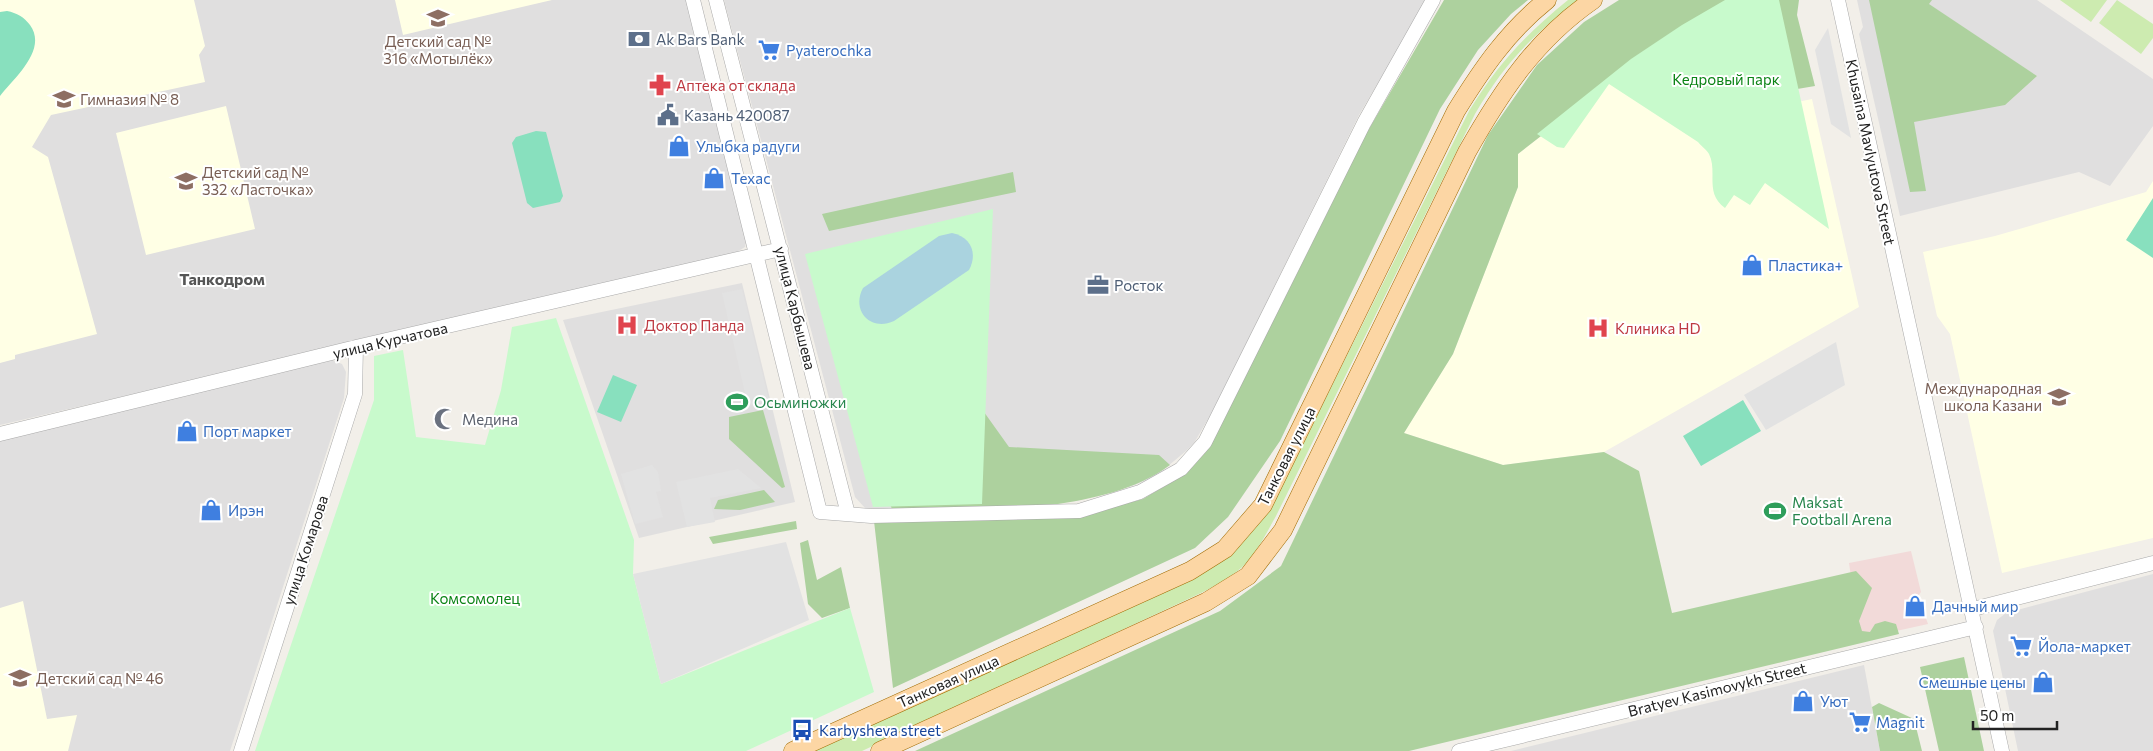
<svg xmlns="http://www.w3.org/2000/svg" width="2153" height="751" font-family="Commissioner,sans-serif">
  <style>
    .residential { fill: #e0dfdf }
    .commercial { fill: #f2dad9 }
    .education { fill: #ffffe5 }
    .grass { fill: #cdebb0 }
    .forest { fill: #add19e }
    .park { fill: #c8facc }
    .pitch { fill: #88e0be }
    .parking { fill: #e2e2e2 }
    .water { fill: #aad3df }
    .lines { fill: none; stroke-linecap: round; stroke-linejoin: round }
    .minor-casing { stroke: #a9a9a9; stroke-width: 15 }
    .major-casing { stroke: #a06b00; stroke-width: 19 }
    .minor { stroke: #fff; stroke-width: 14 }
    .major { stroke: #fcd6a4; stroke-width: 18 }
    .labels { text-anchor: middle; dominant-baseline: central; stroke-width: 4; stroke-linejoin: round; paint-order: stroke }
    .service-label { font-size: 15px; fill: #4e5e75; stroke: #fff; text-anchor: start }
    .education-label { font-size: 15px; fill: #785e54; stroke: #fff; text-anchor: start }
    .shop-label { font-size: 15px; fill: #366cbe; stroke: #fff; text-anchor: start }
    .park-label { font-size: 15px; fill: #0c8416; stroke: #fff }
    .health-label { font-size: 15px; fill: #be3a42; stroke: #fff; text-anchor: start }
    .street-label { font-size: 15px; fill: #222; stroke: #fff }
    .leisure-label { font-size: 15px; fill: #27864d; stroke: #fff; text-anchor: start }
    .worship-label { font-size: 15px; fill: #5b616d; stroke: #fff; text-anchor: start }
    .transit-label { font-size: 15px; fill: #164399; stroke: #fff; text-anchor: start }
    .neighbourhood-label { font-size: 16px; font-weight: bold; fill: #555; stroke: #fff }
  </style>
  <rect width="100%" height="100%" fill="#f2efe9"/>
  <path class="residential" d="M0 0H687L747 237 745 247 732 255 0 425Z
    M724 0H1427L1359 115 1211 414 1194 443 1186 451 1156 476 1132 486 1076 501 885 509 865 508 855 497Z
    M1857 0H2037L2153 79V126L2110 186 2079 172 1900 216 1859 34 1863 27Z
    M742 283 795 502 639 538 563 320Z
    M332 360 342 364 346 372 344 398 230 751H0V441Z
    M2153 574V751H2018L1993 631 1997 620 2006 613Z
    M1864 665 1880 751H1511Z"/>
  <path class="commercial" d="M1911 551 1921 592 1918 596 1928 624 1860 639 1849 563Z"/>
  <path class="education" d="M0 0H194L205 46 199 55 205 82 51 115 32 147 48 157 97 334 15 355V359L0 363Z
    M395 0H552L403 35Z
    M1610 83 1682 126 1812 99 1859 307 1604 452 1503 465 1404 433 1453 354 1518 187V154Z
    M226 106 255 229 146 255 116 133Z
    M2153 181V538L2002 573 1950 334 1937 316 1923 252 1995 236 2146 192Z
    M23 601 47 719 77 715 68 751H0V608Z"/>
  <path class="grass" d="M1568 0H1578C1530 38 1506 61 1475 114L1276 516C1251 561 1248 569 1201 593L862 751H810L1231 554 1269 512 1469 111C1498 64 1525 35 1568 0Z
    M2060 0H2107L2091 22Z
    M2117 0 2153 24V38L2141 54 2099 23Z"/>
  <path class="forest" d="M1444 0H1528L1511 14 1478 50 1440 109 1280 441 1228 517 1195 548 893 688 874 521 1079 516 1143 499 1183 475 1366 134Z
    M1619 0H1799L1797 15 1815 86 1691 107 1609 83 1518 154V187L1453 354 1404 433 1503 465 1604 452 1639 471 1672 613 1856 571 1872 588 1859 621 1862 631 1870 632 1875 624 1885 621 1896 624 1899 634 1409 751H915L1220 611 1281 566 1488 135 1537 65 1584 22Z
    M1869 0H1932L1929 4 2037 76 2005 105 1914 122 1926 191 1910 192Z
    M1013 172 1016 192 829 231 822 214Z
    M763 410 785 487 782 488 729 439V417Z
    M984 412 1009 447 1159 455 1170 465C1136 490 1092 499 1052 505L892 509 889 502Z
    M764 490 775 502 740 510 714 509 718 500Z
    M796 521 797 529 713 544 709 537Z
    M808 540 817 580 841 567 850 608 822 618 808 604 800 543Z
    M1964 657 1984 751H1939L1920 667Z
    M1879 703 1914 719 1922 751H1880L1872 707Z"/>
  <path class="park" d="M1725 0H1779L1829 229 1765 183 1750 205 1734 195 1725 208C1704 193 1718 172 1709 154 1707 150 1701 146 1698 142L1609 84 1564 148 1557 147 1537 134 1631 59 1682 25Z
    M993 209 982 504 873 507 805 254Z
    M556 318 634 540 633 574 661 684 850 608 874 692 746 751H255L374 400V356L403 350 416 437 485 445 501 390 512 327Z"/>
  <path class="pitch" d="M7 11C17 13 24 17 30 25 48 50 14 78 0 96V12Z
    M536 131 546 132 563 196 560 202 533 208 527 203 512 143 516 137Z
    M2153 198V258L2126 240Z
    M613 375 637 385 621 422 597 412Z
    M1743 400 1761 431 1701 466 1683 436Z"/>
  <path class="parking" d="M1828 28 1851 138 1831 124 1815 50Z
    M742 289 769 401 748 406 722 293Z
    M1836 342 1845 385 1766 430 1744 395Z
    M652 465 658 472 661 491 656 492 663 517 635 524 621 474Z
    M738 469 761 488 710 498 715 522 687 527 676 482Z
    M786 542 809 620 661 684 633 574Z"/>
  <path class="water" d="M952 233C971 237 978 253 969 270L894 321C870 332 851 310 863 288L939 236Z"/>
  <g class="lines">
    <g class="minor-casing">
      <path id="minor" d="M693 0 820 512 871 516 1079 511 1140 492 1181 469 1205 442 1364 123 1433 0
        M716 0 848 514
        M1838 0 2002 751
        M0 434 356 347 781 249
        M1973 609 2153 563
        M241 751 355 394 356 347
        M1459 751 1976 627"/>
    </g>
    <g class="major-casing">
      <path id="major" d="M793 751 1190 571 1225 549 1263 505 1456 111C1482 69 1508 31 1547 0
        M880 751 1206 602 1248 576 1283 530 1467 152C1501 92 1535 40 1593 0"/>
    </g>
    <use href="#minor" class="minor"/>
    <use href="#major" class="major"/>
  </g>
  <defs>
    <g id="school-bare" transform="scale(1.725)"><path d="M0-5L7-2L0 1L-7-2ZM-4 1L0 2.5L4 1V4Q0 6-4 4Z" fill="#8d6e63" stroke="#fff" stroke-width="2.5" paint-order="stroke"/></g>
    <g id="bank-bare" transform="scale(1.725)"><path d="M-6-4H6V4H-6ZM0-2.3a2.3 2.3 0 1 0 0 4.6a2.3 2.3 0 1 0 0-4.6Z" fill="#5c6f8a" stroke="#fff" stroke-width="2.5" paint-order="stroke"/></g>
    <g id="supermarket-bare" transform="scale(1.725)"><path d="M-6-5.5h2.5l.6 2H6L4.5 2H-2.5L-4.4-4H-6ZM-1.5 3.2a1.3 1.3 0 1 0 .1 0ZM3 3.2a1.3 1.3 0 1 0 .1 0Z" fill="#3f7fe0" stroke="#fff" stroke-width="2.5" paint-order="stroke"/></g>
    <g id="pharmacy-bare" transform="scale(1.725)"><path d="M-2-6h4v4h4v4h-4v4h-4v-4h-4v-4h4Z" fill="#e0444e" stroke="#fff" stroke-width="2.5" paint-order="stroke"/></g>
    <g id="civic-bare" transform="scale(1.725)"><path d="M-.6-6.5H3V-4.5H.6V-3L4-1V1h2V6H-6V1h2V-1L-.6-3ZM-1.2 2.5V6h2.4V2.5Z" fill="#5c6f8a" stroke="#fff" stroke-width="2.5" paint-order="stroke"/></g>
    <g id="shop-bare" transform="scale(1.725)"><path d="M-5-2.5h2.3a2.7 3.5 0 0 1 5.4 0H5L5.5 6h-11ZM-1.5-2.5h3a1.5 2.3 0 0 0-3 0Z" fill="#3f7fe0" stroke="#fff" stroke-width="2.5" paint-order="stroke"/></g>
    <g id="office-bare" transform="scale(1.725)"><path d="M-6-3h4V-5.5h4V-3h4V5H-6ZM-1-4.5V-3h2v-1.5ZM-6 0V1H6V0Z" fill="#5c6f8a" stroke="#fff" stroke-width="2.5" paint-order="stroke"/></g>
    <g id="hospital-bare" transform="scale(1.725)"><path d="M-5-5h3v3.5h4V-5h3V5h-3V1.5h-4V5h-3Z" fill="#e0444e" stroke="#fff" stroke-width="2.5" paint-order="stroke"/></g>
    <g id="stadium-bare" transform="scale(1.725)"><path d="M0-5a6.5 5 0 1 0 0 10a6.5 5 0 1 0 0-10ZM-3.5-1.8h7v3.6h-7Z" fill="#2e9e5b" stroke="#fff" stroke-width="2.5" paint-order="stroke"/></g>
    <g id="mosque-bare" transform="scale(1.725)"><path d="M3.5-4.9A6 6 0 1 0 3.5 4.9A5 5 0 1 1 3.5-4.9Z" fill="#6b7280" stroke="#fff" stroke-width="2.5" paint-order="stroke"/></g>
    <g id="bus-bare" transform="scale(1.725)"><path d="M-5-6H5V4H4V6H2V4H-2V6H-4V4H-5ZM-3.5-4V0h7V-4ZM-3.5 1.2v1.5H-2V1.2ZM2 1.2v1.5H3.5V1.2Z" fill="#1a4fb4" stroke="#fff" stroke-width="2.5" paint-order="stroke"/></g>
  </defs>
  <g fill-rule="evenodd">
    <use href="#school-bare" x="438" y="18"/>
    <use href="#bank-bare" x="639" y="39"/>
    <use href="#supermarket-bare" x="769" y="50"/>
    <use href="#pharmacy-bare" x="660" y="85"/>
    <use href="#school-bare" x="64" y="99"/>
    <use href="#civic-bare" x="668" y="115"/>
    <use href="#shop-bare" x="679" y="146"/>
    <use href="#shop-bare" x="714" y="178"/>
    <use href="#school-bare" x="186" y="181"/>
    <use href="#shop-bare" x="1752" y="265"/>
    <use href="#office-bare" x="1098" y="285"/>
    <use href="#hospital-bare" x="627" y="325"/>
    <use href="#hospital-bare" x="1598" y="328"/>
    <use href="#school-bare" x="2059" y="397"/>
    <use href="#stadium-bare" x="737" y="402"/>
    <use href="#mosque-bare" x="445" y="419"/>
    <use href="#shop-bare" x="187" y="431"/>
    <use href="#shop-bare" x="211" y="510"/>
    <use href="#stadium-bare" x="1775" y="511"/>
    <use href="#shop-bare" x="1915" y="606"/>
    <use href="#supermarket-bare" x="2021" y="646"/>
    <use href="#school-bare" x="20" y="678"/>
    <use href="#shop-bare" x="2043" y="682"/>
    <use href="#shop-bare" x="1803" y="701"/>
    <use href="#supermarket-bare" x="1860" y="722"/>
    <use href="#bus-bare" x="802" y="730"/>
  </g>
  <g class="labels">
    <g class="service-label">
      <text x="656" y="39">Ak Bars Bank</text>
      <text x="684" y="115">Казань 420087</text>
      <text x="1114" y="285">Росток</text>
    </g>
    <g class="education-label">
      <text x="438" y="41" text-anchor="middle">Детский сад №<tspan x="438" dy="17">316 «Мотылёк»</tspan></text>
      <text x="80" y="99">Гимназия № 8</text>
      <text x="202" y="172">Детский сад №<tspan x="202" dy="17">332 «Ласточка»</tspan></text>
      <text x="2042" y="388" text-anchor="end">Международная<tspan x="2042" dy="17">школа Казани</tspan></text>
      <text x="36" y="678">Детский сад № 46</text>
    </g>
    <g class="shop-label">
      <text x="786" y="50">Pyaterochka</text>
      <text x="696" y="146">Улыбка радуги</text>
      <text x="731" y="178">Техас</text>
      <text x="1768" y="265">Пластика+</text>
      <text x="203" y="431">Порт маркет</text>
      <text x="228" y="510">Ирэн</text>
      <text x="1932" y="606">Дачный мир</text>
      <text x="2038" y="646">Йола-маркет</text>
      <text x="2026" y="682" text-anchor="end">Смешные цены</text>
      <text x="1820" y="701">Уют</text>
      <text x="1876" y="722">Magnit</text>
    </g>
    <g class="park-label">
      <text x="1726" y="79">Кедровый парк</text>
      <text x="475" y="598">Комсомолец</text>
    </g>
    <g class="health-label">
      <text x="676" y="85">Аптека от склада</text>
      <text x="644" y="325">Доктор Панда</text>
      <text x="1615" y="328">Клиника HD</text>
    </g>
    <g class="street-label">
      <text transform="translate(1871 152) rotate(78)">Khusaina Mavlyutova Street</text>
      <text transform="translate(796 308) rotate(76)">улица Карбышева</text>
      <text transform="translate(390 340) rotate(-13)">улица Курчатова</text>
      <text transform="translate(1286 456) rotate(-63)">Танковая улица</text>
      <text transform="translate(305 550) rotate(-72)">улица Комарова</text>
      <text transform="translate(948 681) rotate(-24)">Танковая улица</text>
      <text transform="translate(1717 689) rotate(-14)">Bratyev Kasimovykh Street</text>
    </g>
    <g class="leisure-label">
      <text x="754" y="402">Осьминожки</text>
      <text x="1792" y="502">Maksat<tspan x="1792" dy="17">Football Arena</tspan></text>
    </g>
    <g class="worship-label">
      <text x="462" y="419">Медина</text>
    </g>
    <g class="transit-label">
      <text x="819" y="730">Karbysheva street</text>
    </g>
    <g class="neighbourhood-label">
      <text x="222" y="278">Танкодром</text>
    </g>
  </g>
  <path d="M1973 721v8h84v-8" fill="none" stroke="#222222" stroke-width="2.5"/>
  <text x="1980" y="721" font-size="15" fill="#222222" stroke="#ffffff" stroke-width="4" paint-order="stroke">50 m</text>
</svg>
